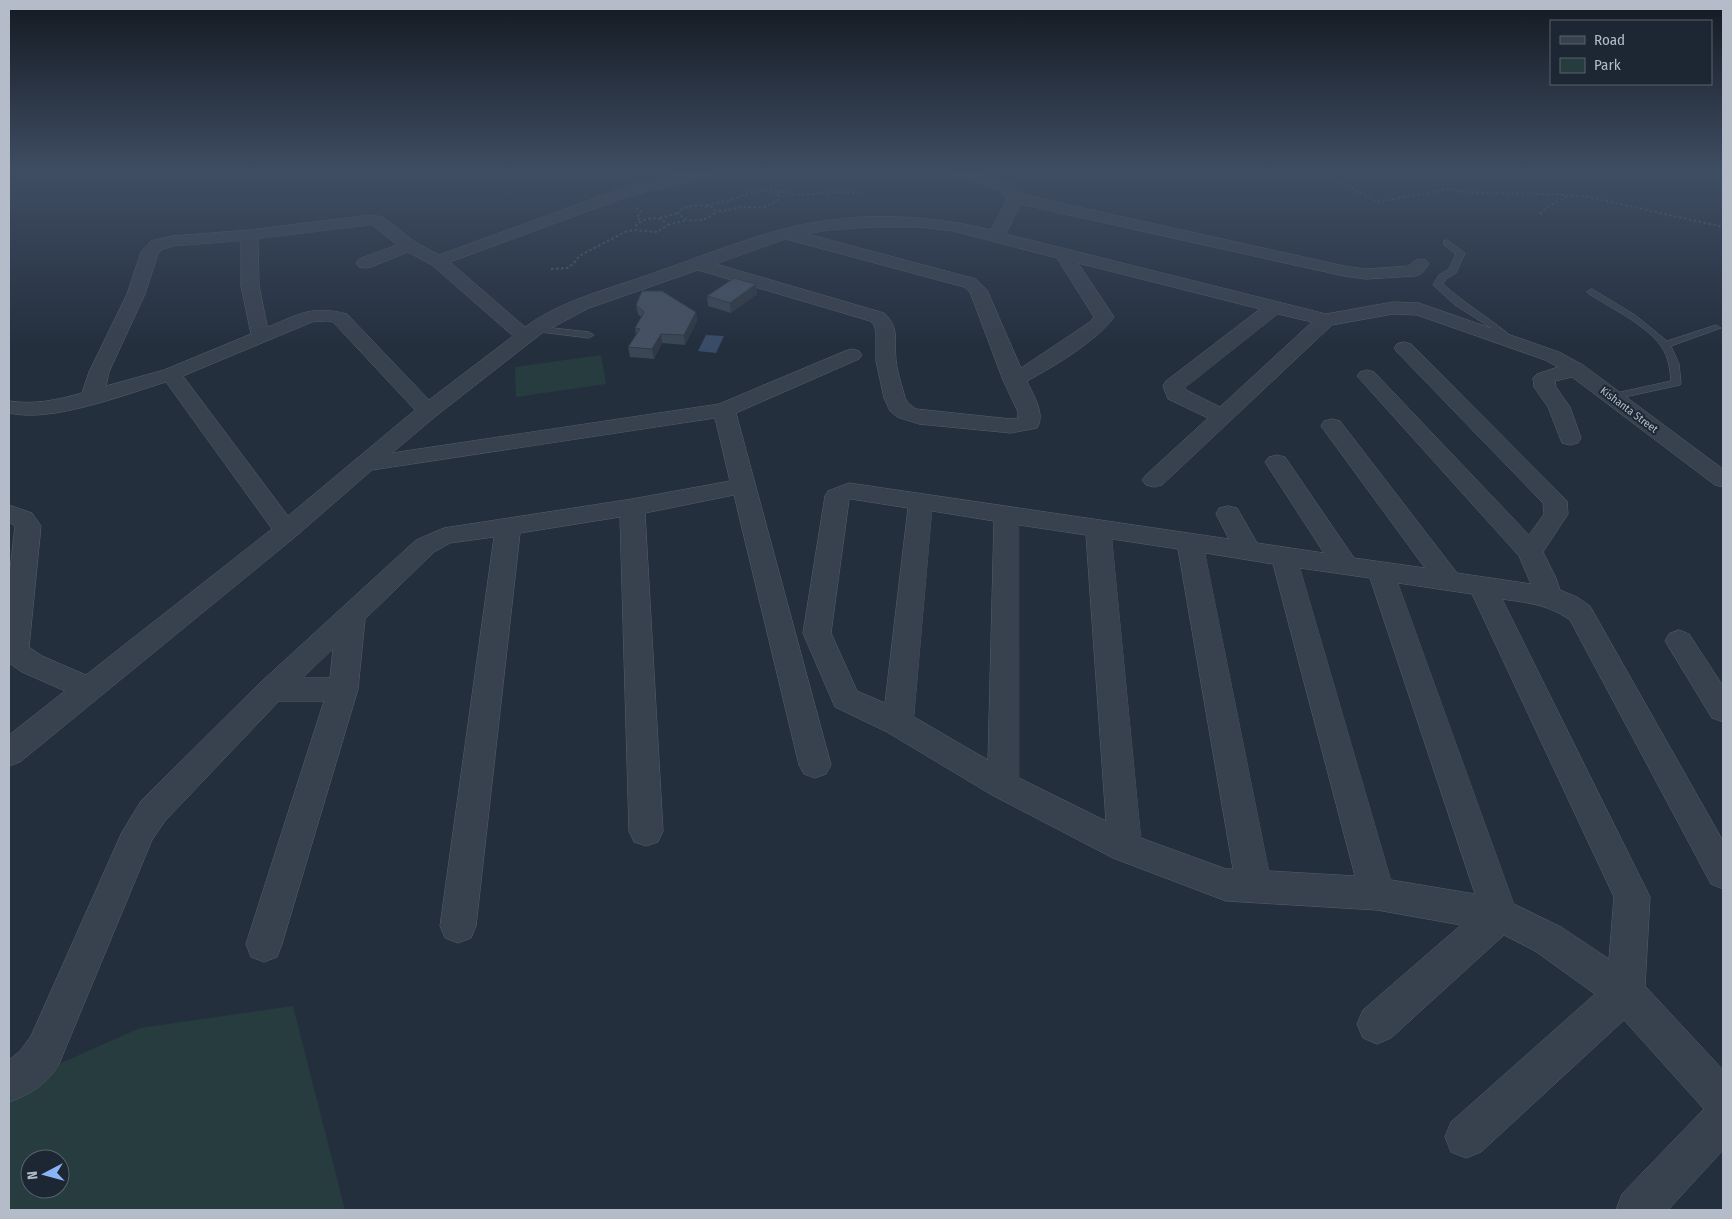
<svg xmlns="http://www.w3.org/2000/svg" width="1732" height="1219" font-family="'Fira Sans Condensed',sans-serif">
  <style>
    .green { fill: #263c3f; fill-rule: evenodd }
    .water { fill: #394c67 }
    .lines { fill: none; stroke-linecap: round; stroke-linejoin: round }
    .lane-casing { stroke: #565f6c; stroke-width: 1 }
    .street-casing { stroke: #565f6c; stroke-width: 1 }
    .path { stroke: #44595c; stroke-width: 2; stroke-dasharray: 2.5 2.5; stroke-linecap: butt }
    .lane { fill: #38414e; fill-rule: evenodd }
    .street { fill: #38414e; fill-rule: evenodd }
    .wall { fill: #3b4654 }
    .shaded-wall { fill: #303945 }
    .building { fill: #455162; stroke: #303945 }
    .labels { text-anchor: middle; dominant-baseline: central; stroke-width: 4; stroke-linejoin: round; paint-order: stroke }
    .far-street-label { font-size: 11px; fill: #b4bcc9; stroke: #1d2633 }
  </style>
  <rect width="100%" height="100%" fill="#242f3e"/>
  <path class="green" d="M601 355 606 384 516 397 515 367Z
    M293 1006 345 1210H9V1086L140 1028ZM30 1159H60V1189H30Z"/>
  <path class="water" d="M706 335 724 336 716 353 698 351Z"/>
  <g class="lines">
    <g class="lane-casing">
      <path id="lane" d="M1447 240 1465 253 1456 273 1446 279 1443 284C1466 305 1493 320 1517 341V345H1509L1491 328 1455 305 1433 285 1439 275 1449 269 1456 254 1444 245V241Z
        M1592 289 1635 315 1667 341 1716 325 1721 328 1671 346 1679 364 1681 383 1680 385 1611 400 1607 399 1606 397 1607 395 1671 381C1670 371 1669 360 1664 351 1651 327 1611 308 1589 294L1587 292Z
        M535 326 589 332 594 335 589 338 532 331 530 329Z"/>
    </g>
    <g class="street-casing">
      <path id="street" d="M683 174H713L711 177 644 192 621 199 450 262 525 327C562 300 609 289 651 274 694 259 737 242 780 230 850 211 922 213 991 230L1007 199 998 189 955 177 953 174H979L1010 183 1020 194 1344 266 1366 269 1409 266C1414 260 1418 258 1426 260L1429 264C1425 270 1422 275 1414 276L1366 279 1344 276 1020 204 1006 234 1326 314 1393 302 1419 303 1559 352 1583 365 1723 469V487L1715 485 1572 377 1555 381 1556 387 1570 407 1581 438 1578 443 1570 445 1562 443 1548 407 1534 387 1533 378 1537 374 1558 367 1545 360 1417 315 1393 314 1332 325 1162 485 1154 487 1146 485 1142 480 1146 475 1208 418 1168 399 1163 386 1166 381 1260 309 1078 263 1114 317C1097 341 1053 367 1027 381 1033 395 1046 414 1037 428L1011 433 919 424 897 417 890 411 884 398 876 361V332L874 325 870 321 698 270 589 308 542 333 436 416 392 453 719 404 845 351 852 349 859 351 862 355 859 359 736 413 831 765 826 774 815 778 804 774 799 765 734 495 645 513 663 831 658 842 646 846 634 842 629 831 620 517 520 533 476 926 471 938 458 943 445 938 440 926 494 537 450 543 434 552 365 619 358 689 282 944 277 957 264 962 251 957 246 944 324 701H279L165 821 152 840 59 1064C47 1084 31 1094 9 1102V1060L20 1051 31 1036 122 832 141 801 261 682 416 540 444 528 632 499 730 481 715 418 372 470 295 537 20 762 9 766V735L65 691 22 672 9 663V579L15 526 9 522V505L32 513 41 526 29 647 42 656 86 675 272 529 166 382C123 395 52 423 9 413V401C34 405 57 400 82 393L89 372 127 294 141 252 151 241 172 236 250 230 370 215 383 217 415 242 439 255 609 193 634 185ZM372 225 397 245 359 259 356 263 359 267 365 268 371 267 408 252 432 265 513 336 429 400 347 314C312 305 299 314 268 327L267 325 259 286 258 239ZM873 227H920L953 231 1057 258 1094 317 1090 322 1021 368 987 290 976 279 807 234 828 230ZM786 239 964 287 970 292 1003 380 1018 412V418L1011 419 916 409 908 403 905 398C902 385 897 372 896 360 894 341 900 327 884 313L716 264ZM241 241V286L251 334 164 370 106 386 109 372 145 294 158 254 163 249 173 246ZM1278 314 1312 322 1220 407 1186 390 1185 388ZM328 321 333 322 415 410 288 516 183 376 312 322ZM333 649 330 678H303Z
        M1404 342 1411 344 1567 501 1568 514 1543 552 1556 578 1560 590 1577 597 1590 606 1723 841V889L1711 884 1570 620C1547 604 1528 603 1502 599L1650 897 1645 986 1723 1070V1150L1668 1210H1616L1622 1194 1704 1109 1624 1020 1481 1152 1466 1158 1451 1152 1445 1137 1451 1122 1595 994 1535 951 1504 935 1391 1038 1377 1044 1363 1038 1357 1024 1363 1010 1461 925 1377 910 1226 901 1113 858 992 795 887 732 835 707 803 633 825 496 828 491 849 483 1229 539 1216 514 1219 508 1228 506 1237 508 1257 543 1324 553 1265 462 1269 457 1277 455 1285 457 1354 558 1425 568 1321 426 1324 421 1332 419 1340 421 1457 573 1531 584 1519 556 1357 376 1360 372 1367 370 1374 372 1529 535 1544 514 1543 503 1397 352 1394 348 1397 344ZM851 499 908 508 885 703 857 691 831 633 849 500ZM932 511 994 521 988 760 914 717ZM1019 525 1086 535 1106 821 1019 778ZM1112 539 1178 549 1233 869H1226L1141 838ZM1205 553 1273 564 1355 876 1269 871ZM1300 568 1370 578 1475 894 1391 880ZM1398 583 1472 594 1614 897 1609 959 1561 927 1514 904Z
        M1679 630 1689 634 1723 686V722L1712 718 1665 641 1669 634Z"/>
    </g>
    <path class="path" d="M1314 174 1344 184 1377 202 1450 189 1476 193 1553 194 1588 197 1723 227
      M778 192H791L795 195 840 192 858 193
      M695 205 712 207 716 212C705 222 688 225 678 213L683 208Z
      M707 205C715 203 723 202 731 200 748 194 760 187 778 192V200L765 207H743L716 212
      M636 208 641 211 637 218 641 221
      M1540 214 1547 207 1568 196
      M660 218 678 213
      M668 225 687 220
      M551 269 568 268 574 263 579 256 625 232 635 230 657 232 668 225C659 215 646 217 636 225L637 229"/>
    <use href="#lane" class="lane"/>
    <use href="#street" class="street"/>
  </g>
  <path class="wall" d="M756 284 757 294 731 313 708 306 707 296Z
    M636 305 696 312 697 321 685 345 662 343 654 359 630 357 628 347 636 334 635 328 641 317 638 314Z"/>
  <path class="shaded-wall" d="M756 284 757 294 731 313 730 303Z
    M696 312 697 321 685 345 684 335Z
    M661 334 662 343 654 359 652 349Z"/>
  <path class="building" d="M734 278 756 284 730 303 707 296Z
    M642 291H662L696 312 684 335 661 334 652 349 628 347 640 329 635 328 644 312 636 305Z"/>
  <linearGradient id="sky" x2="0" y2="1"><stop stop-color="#141a22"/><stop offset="0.5" stop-color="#3f4d63"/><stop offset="1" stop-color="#3f4d63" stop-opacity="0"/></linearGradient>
  <rect width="1732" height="345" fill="url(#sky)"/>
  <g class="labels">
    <g class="far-street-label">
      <text transform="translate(1629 410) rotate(37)">Kishanta Street</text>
    </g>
  </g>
  <rect width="1732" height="1219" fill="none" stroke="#b4bcc9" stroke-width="20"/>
  <rect x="1550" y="20" width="162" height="65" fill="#1d2633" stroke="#59626f"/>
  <rect x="1560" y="36" width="25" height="8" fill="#38414e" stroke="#59626f"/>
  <text x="1594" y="45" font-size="15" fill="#b4bcc9">Road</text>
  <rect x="1560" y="58" width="25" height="15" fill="#263c3f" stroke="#59626f"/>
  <text x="1594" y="70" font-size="15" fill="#b4bcc9">Park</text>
  <g transform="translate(45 1174) rotate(264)"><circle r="24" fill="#1d2633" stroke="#59626f"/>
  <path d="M0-4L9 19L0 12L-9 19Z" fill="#8ab4f8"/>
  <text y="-8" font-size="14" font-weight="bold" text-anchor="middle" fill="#b4bcc9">N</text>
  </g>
</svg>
